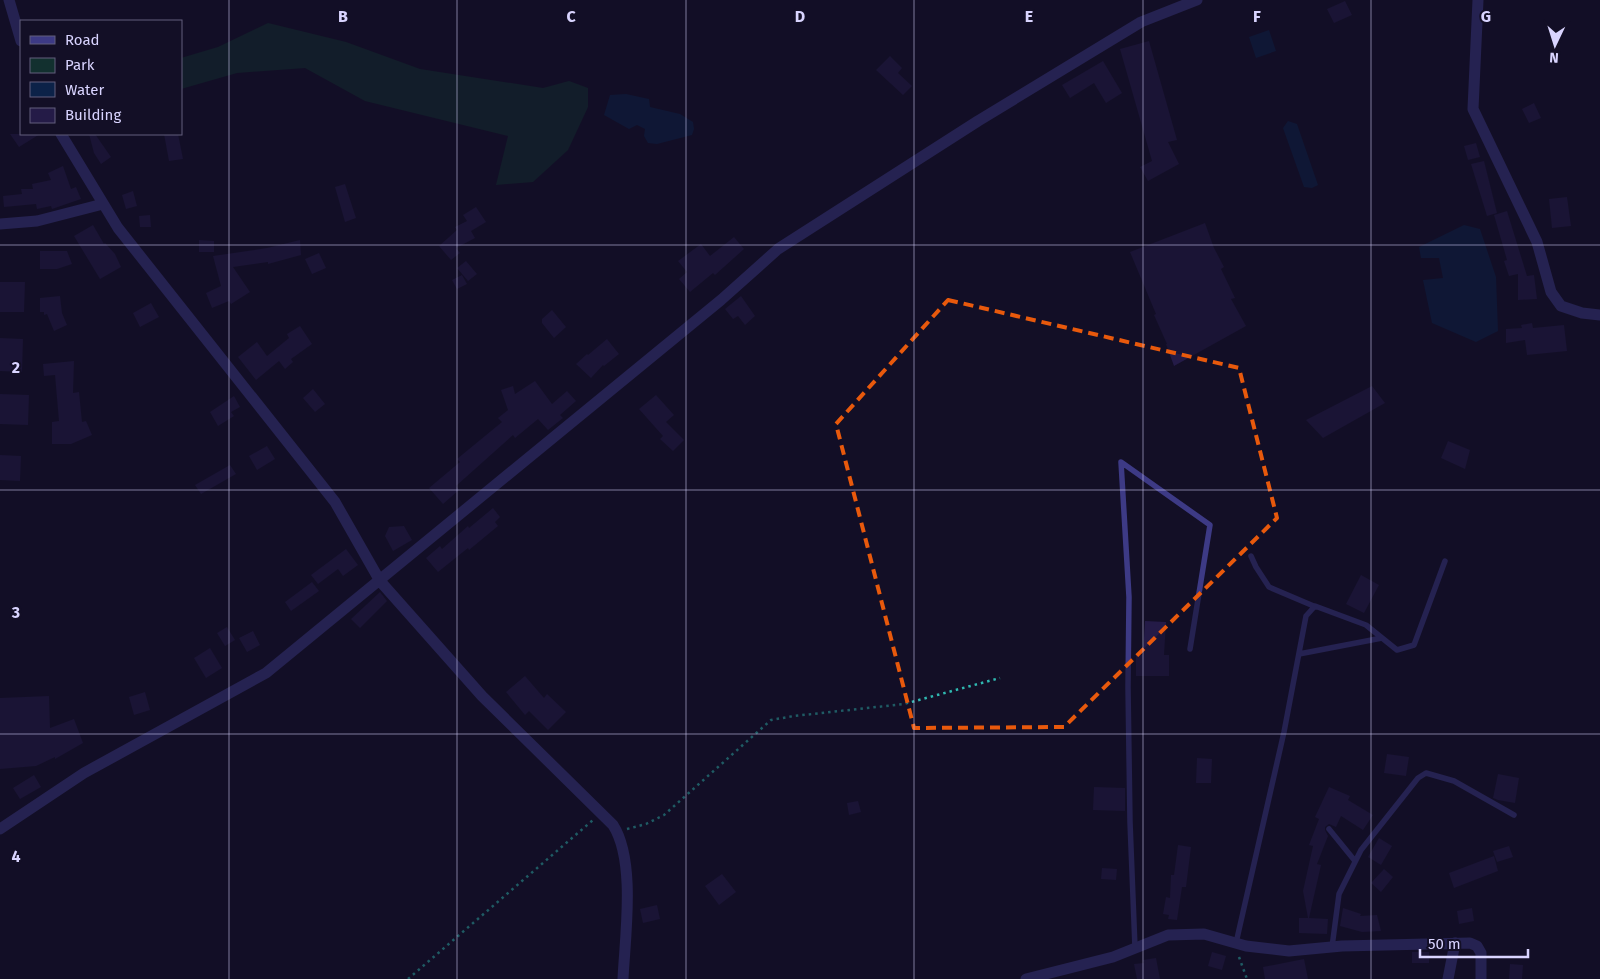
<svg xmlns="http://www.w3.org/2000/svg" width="1600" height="979" font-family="'Fira Sans',sans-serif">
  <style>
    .green { fill: #12302f }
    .water { fill: #0c2248 }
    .building { fill: #241b47 }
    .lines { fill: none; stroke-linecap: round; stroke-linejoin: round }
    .path { stroke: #2fb8b0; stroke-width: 2.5; stroke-dasharray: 2.5 4; stroke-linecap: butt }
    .service { stroke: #3d3a85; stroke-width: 5.5 }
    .minor { stroke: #3d3a85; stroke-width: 11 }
    .marked { fill: none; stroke: #e8590c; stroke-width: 4; stroke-dasharray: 10 6; stroke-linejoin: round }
    .grid { fill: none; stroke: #d9d4ff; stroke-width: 1; stroke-opacity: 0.55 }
    .grid-label { font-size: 16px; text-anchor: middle; font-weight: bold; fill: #d9d4ff; stroke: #130f26; stroke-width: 4; stroke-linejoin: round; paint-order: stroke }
  </style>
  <rect width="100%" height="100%" fill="#130f26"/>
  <path class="green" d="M268 23 346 42 420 69 543 88 569 81 588 88V107L568 150 533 182 496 185 508 136 365 101 305 68 237 73 181 89V58L218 47Z"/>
  <path class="water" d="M1269 30 1276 51 1256 58 1249 37Z
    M626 94 649 99 650 107 680 114 693 122 694 129 692 135 657 144 648 143 644 136 645 129 637 125 629 129 604 115 610 95Z
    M1288 121 1297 124 1318 185 1312 188 1304 187 1283 128Z
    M1464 225 1480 229 1496 277 1498 331 1476 342 1432 323 1423 280 1443 278 1439 258H1421L1419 247Z"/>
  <path class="building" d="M1345 1 1352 15 1334 23 1327 9Z
    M1149 41 1177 140 1168 142 1179 164 1148 181 1140 167 1152 161 1120 49Z
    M890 56 902 68 898 73 912 86 903 95 876 70Z
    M1103 61 1122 93 1106 103 1094 83 1070 98 1062 85Z
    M1534 103 1541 118 1529 123 1522 109Z
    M10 134H40L19 147Z
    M89 134H95L111 157 101 164 94 153Z
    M164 134H178L183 159 169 161Z
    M1476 143 1480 157 1468 160 1464 146Z
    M1484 161 1497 213 1487 216 1471 164Z
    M63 166 71 189 76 187 81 199 52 209 51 206 37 209 36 204 4 207 3 196 22 194 21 189H33L32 184 51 180 48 173Z
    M345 184 356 218 345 222 335 187Z
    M133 191 137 206 126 209 122 195Z
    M1567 197 1571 226 1552 228 1549 199Z
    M476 207 486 222 471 231 475 238 456 248 460 253 451 260 439 246 457 230 455 227 467 221 463 215Z
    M1507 211 1527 276 1534 275 1537 299 1518 300V274L1509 276 1504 261 1507 260 1494 215Z
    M150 215 151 227H140L139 216Z
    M1205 223 1214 248 1224 267 1221 269 1235 298 1231 299 1246 326 1174 366 1166 344H1167L1154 315 1156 314 1130 252Z
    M93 225 104 244 105 243 115 254 121 267 100 279 74 236Z
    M734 237 744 249 715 275 713 273 690 292 679 279 687 272 678 261 701 244 710 256Z
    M199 240 214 241V252H199Z
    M300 240 301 255 268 264V262L233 267 250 292 231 304 229 301 212 308 206 293 221 286 213 256 267 248Z
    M40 251H67L72 264 57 269H40Z
    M319 253 326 268 312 274 305 259Z
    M466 261 477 274 468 281 457 268Z
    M462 275 467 284 457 289 452 280Z
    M0 282H25L24 312H0Z
    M60 296 62 313 67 325 54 331 47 314 44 315V312H40V298Z
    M741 296 755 316 745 325 738 316 733 319 725 309Z
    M151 303 159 317 140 327 133 313Z
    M552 310 566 327 554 338 542 323V319Z
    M1532 323 1533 328 1564 325 1567 351 1527 355 1525 340 1506 343V329L1522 328 1521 325Z
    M300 326 312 344 291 359 293 362 285 369 279 361 256 380 238 357 257 342 267 356 289 338 287 334Z
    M0 338 23 339 22 372 0 371Z
    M607 339 619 354 604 366 603 365 591 378 576 364 587 354 588 355Z
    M74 361 73 393 79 392 82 422 86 421 92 435 71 444H52V422L59 421 55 375 44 376 43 364Z
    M535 381 552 404 567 391 576 401 560 415 563 418 548 430 538 419 515 438 513 435 456 486 459 490 443 504 429 488 460 462 457 459 502 422 498 418 508 410 501 390 513 386 515 394Z
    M1372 386 1385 403 1323 438 1306 420Z
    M313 389 325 404 315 412 303 398Z
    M0 394 29 395 28 425 0 424Z
    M656 395 674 415 666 422 684 440 673 451 660 439 663 436 639 409Z
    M234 396 240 407 231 412 234 416 218 426 210 412Z
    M1448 441 1470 450 1465 469 1441 458Z
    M267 446 275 459 257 470 249 456Z
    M0 455 21 456 20 481 0 480Z
    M230 465 236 474 201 494 195 485Z
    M493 508 500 517 495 522 498 526 469 550 468 548 438 572 426 558 440 546 442 549 468 526 469 528Z
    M404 526 412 540 393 551 385 536 389 527Z
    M346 549 358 565 343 576 338 569 318 584 311 575Z
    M1361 575 1379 585 1364 613 1346 604Z
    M312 582 319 591 291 611 285 602Z
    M380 592 387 601 360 628 351 619Z
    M1145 621 1166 622 1164 655H1169V676H1136V655H1143Z
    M227 627 235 640 225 646 217 633Z
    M253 631 260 645 247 652 239 638Z
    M210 648 222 668 206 678 194 658Z
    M525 676 544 698 547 694 566 712 548 730 529 711 525 715 506 692Z
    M145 692 150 710 134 715 129 697Z
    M49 696 50 728 74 719 83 743 55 759V757L36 766 0 769V698Z
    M1387 754 1409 757 1406 776 1384 773Z
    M1197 758 1212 759 1211 783H1196Z
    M1498 774 1519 778 1515 803 1498 800 1493 798Z
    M34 775 41 787 20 799 13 788Z
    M1094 787 1125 788V811L1093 810Z
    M1329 787 1350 796 1348 800 1373 815 1363 830 1341 816 1336 827 1329 824 1325 827V830L1328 836 1317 864 1321 865 1309 918 1328 919 1327 934 1299 933V918H1308L1303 891 1313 846 1309 845 1319 819 1315 817Z
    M858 801 861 812 849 815 847 803Z
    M1379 838 1392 846 1381 865 1368 857Z
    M1178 845 1191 847 1186 887H1182L1177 920 1168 919 1169 915 1163 914 1166 897 1170 898 1171 875H1174Z
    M1509 846 1513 857 1497 862 1493 851Z
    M1494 856 1498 871 1454 888 1449 873Z
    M1102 868 1117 869 1116 880 1101 879Z
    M1384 869 1393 877 1381 892 1371 883Z
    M722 874 736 892 719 905 705 886Z
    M657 905 660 919 643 923 640 909Z
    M1343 908 1361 914 1360 916 1377 915 1381 931 1362 932 1340 926Z
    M1472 908 1474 921 1459 924 1457 911Z
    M1212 952 1226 956 1222 970 1208 966Z
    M1412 952H1429V963H1412Z
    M1156 958 1160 979H1137L1134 964 1144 963 1143 960Z
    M1304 959 1308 979H1265L1263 967Z
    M1510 964 1523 965 1522 979H1509Z"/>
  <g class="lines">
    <path class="path" d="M627 829 646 824 664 815 771 720 794 716 904 704 1000 678
      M1239 957 1247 979
      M408 979 593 820"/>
    <path class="service" d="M1251 556 1256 567 1269 587 1316 607
      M1299 654 1382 638
      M1329 829 1355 861
      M1236 943 1284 732 1306 616 1315 606 1366 625 1397 650 1414 645 1445 561
      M1332 947 1339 894 1361 850 1418 778 1426 773 1454 781 1514 815
      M1135 948 1130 822 1128 687 1129 597 1121 462 1210 525 1190 649"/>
    <path class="minor" d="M9 0 21 41
      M1478 0 1473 109 1537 242 1551 292 1561 306 1582 313 1600 315
      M61 134 118 228 335 502 380 581 482 696 613 825C636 861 625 936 623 979
      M0 224 37 221 103 204
      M0 829 84 773 266 673 721 300 778 249 978 121 1141 22 1197 0
      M1026 979 1113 957 1168 935 1204 934 1246 946 1289 951 1342 946 1470 943 1477 946 1481 953V979
      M1448 979 1455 943"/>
  </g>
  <path d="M0 0H1600V979H0ZM948 300 1239 368 1277 518 1064 727 914 728 836 424Z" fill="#130f26" fill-opacity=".55" fill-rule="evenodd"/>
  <path class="marked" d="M948 300 1239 368 1277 518 1064 727 914 728 836 424Z"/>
  <path class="grid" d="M229 0V979M457 0V979M686 0V979M914 0V979M1143 0V979M1371 0V979M0 245H1600M0 490H1600M0 734H1600"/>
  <g class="grid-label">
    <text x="343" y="22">B</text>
    <text x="571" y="22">C</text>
    <text x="800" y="22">D</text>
    <text x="1029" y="22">E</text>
    <text x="1257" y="22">F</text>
    <text x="1486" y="22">G</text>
    <text x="16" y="373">2</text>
    <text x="16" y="618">3</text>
    <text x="16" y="862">4</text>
  </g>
  <rect x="20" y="20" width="162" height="115" fill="#130f26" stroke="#625e7d"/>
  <rect x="30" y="36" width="25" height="8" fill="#3d3a85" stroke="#625e7d"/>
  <text x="65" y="45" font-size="15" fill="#d9d4ff">Road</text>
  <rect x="30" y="58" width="25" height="15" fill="#12302f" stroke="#625e7d"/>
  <text x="65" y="70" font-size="15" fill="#d9d4ff">Park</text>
  <rect x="30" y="82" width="25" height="15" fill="#0c2248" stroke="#625e7d"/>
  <text x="65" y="95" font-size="15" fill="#d9d4ff">Water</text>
  <rect x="30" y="108" width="25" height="15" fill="#241b47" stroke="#625e7d"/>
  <text x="65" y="120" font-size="15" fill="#d9d4ff">Building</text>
  <g transform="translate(1555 45) rotate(184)" stroke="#130f26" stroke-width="4" paint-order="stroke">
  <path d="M0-4L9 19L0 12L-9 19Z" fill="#d9d4ff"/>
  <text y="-8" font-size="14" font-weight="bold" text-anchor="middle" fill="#d9d4ff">N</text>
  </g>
  <path d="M1420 949v8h108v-8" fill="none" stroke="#d9d4ff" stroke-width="2.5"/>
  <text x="1428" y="949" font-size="15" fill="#d9d4ff" stroke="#130f26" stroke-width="4" paint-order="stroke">50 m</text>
</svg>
